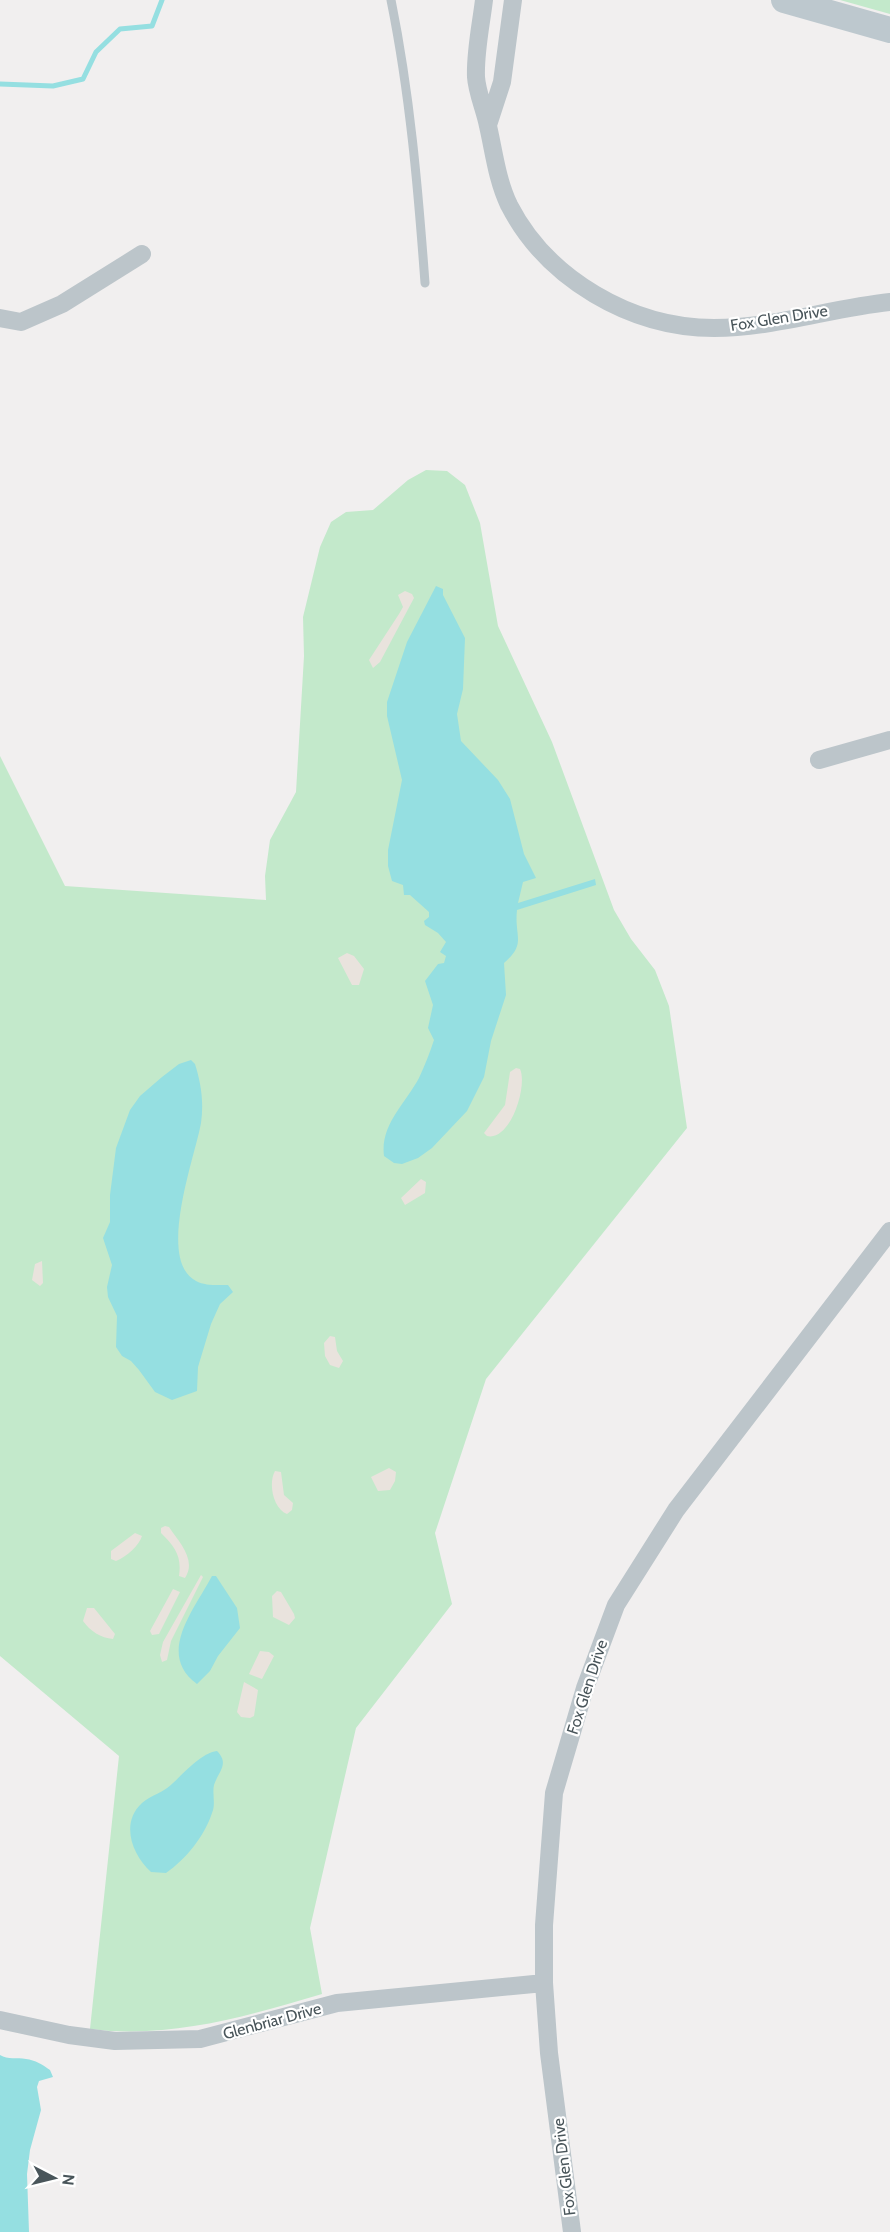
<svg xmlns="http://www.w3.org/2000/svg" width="890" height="2232" font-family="Cabin,sans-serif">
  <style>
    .green { fill: #c3e9cb }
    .sand { fill: #e9e3dd }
    .water { fill: #95dfe1 }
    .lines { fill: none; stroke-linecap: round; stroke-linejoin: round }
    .stream { stroke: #95dfe1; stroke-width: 5 }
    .service { stroke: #bcc5ca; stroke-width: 9 }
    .minor { stroke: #bcc5ca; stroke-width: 18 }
    .secondary { stroke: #bdc8ce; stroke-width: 26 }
    .labels { text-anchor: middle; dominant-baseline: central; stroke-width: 4.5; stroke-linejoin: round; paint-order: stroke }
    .street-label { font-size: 16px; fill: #49555a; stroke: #fff }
  </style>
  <rect width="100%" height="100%" fill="#f1efef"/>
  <path class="green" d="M840 0H890V14Z
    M426 470 447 471 465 485 480 523 498 626 552 742 614 910 631 939 655 970 669 1006 687 1128 486 1379 435 1533 452 1604 356 1728 310 1928 322 1994C245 2017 170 2039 90 2029L119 1756 0 1656V756L65 886 266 900 265 876 270 840 296 792 304 656 303 617 320 547 331 522 346 512 373 510 408 480Z"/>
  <path class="sand" d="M405 591 412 594 414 598 380 662 373 668 369 660 399 614 403 607 398 595Z
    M347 953 354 956 364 969 359 985H352L338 958Z
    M516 1068 520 1069C528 1086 510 1142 487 1136L484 1133 505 1105 510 1072Z
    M421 1179 426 1182 425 1193 405 1205 401 1198Z
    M42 1261 43 1283 40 1286 32 1280 35 1264Z
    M330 1336 335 1337 337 1351 343 1361 339 1368 330 1365 325 1356 324 1343Z
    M389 1468 396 1472 395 1481 390 1490 378 1491 371 1477Z
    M275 1471 281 1472 284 1495 293 1503 292 1510 287 1514C273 1509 268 1483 275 1471Z
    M165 1526 169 1527C179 1542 197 1560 185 1578L179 1576C182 1556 175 1547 161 1533V1528Z
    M135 1533 142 1536C139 1546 126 1557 116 1561L111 1559V1551Z
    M201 1575 203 1577 171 1641 167 1660 162 1662 160 1655 163 1642Z
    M173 1589 180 1592 159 1634 152 1635 150 1631Z
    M277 1591 281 1592 294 1614 295 1618 289 1625 273 1617 272 1596Z
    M87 1608H94L115 1634 113 1639C101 1638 90 1631 83 1621Z
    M260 1651 269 1652 274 1656 262 1679 249 1674Z
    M244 1682 258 1690 254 1716 250 1718 241 1717 237 1712Z"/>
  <path class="water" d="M436 586 443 589V595L465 638 463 689 457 714 461 741 498 780 510 799 524 854 536 878 523 882 518 903 595 879 596 885 517 910C514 937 527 943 504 963L506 995 491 1041 484 1077 467 1111 432 1148 418 1158 402 1164 394 1163 384 1156C380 1125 405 1104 419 1078 425 1065 430 1052 434 1040L428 1028 433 1005 425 981 438 964 444 963 446 956 440 952 446 942 438 933 425 925 424 921 429 917V912L410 895H404L403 885 392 881 388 866V850L402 780 387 716V702L407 642Z
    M191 1060 195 1064C201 1083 204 1102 201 1123 195 1157 156 1260 196 1281 205 1286 218 1285 228 1285L233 1292 220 1304 211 1324 198 1367 197 1391 172 1400 155 1392 139 1370 131 1361 122 1356 116 1347 117 1316 108 1297 107 1287 112 1265 103 1238 110 1222V1195L116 1148 130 1110 140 1096 162 1077 179 1064Z
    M212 1576H216L237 1608 240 1628 218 1656 210 1671 197 1684C156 1654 194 1610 212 1576Z
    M217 1751C230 1764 218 1772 214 1785 212 1794 216 1804 212 1813 204 1837 186 1859 166 1873L151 1872C132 1855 120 1823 142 1803 151 1795 165 1792 173 1783 184 1773 201 1753 217 1751Z
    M0 2055C8 2060 17 2057 26 2059 35 2060 43 2065 50 2070L53 2077 39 2081 37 2087 41 2110 30 2150 27 2174 29 2232H0Z"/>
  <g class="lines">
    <path class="stream" d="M0 84 53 86 83 79 96 52 120 29 152 26 162 0"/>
    <path class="service" d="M391 0C410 94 418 188 425 283"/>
    <path class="minor" d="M484 0C481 25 475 52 476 77 477 93 485 110 488 126 494 152 497 180 509 205 547 279 631 328 714 328 773 328 832 308 890 302
      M488 125 502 82 513 0
      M0 318 21 322 62 304 142 254
      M819 760 890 740
      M0 2020 69 2035 115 2041 200 2039 337 2003 544 1983
      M572 2232 549 2053 544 1983V1925L554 1793 585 1688 616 1605 676 1510 890 1231"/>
    <path class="secondary" d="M784 0 890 30"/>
  </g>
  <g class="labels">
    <g class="street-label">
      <text transform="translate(779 318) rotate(-9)">Fox Glen Drive</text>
      <text transform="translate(587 1687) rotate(-72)">Fox Glen Drive</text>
      <text transform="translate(272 2021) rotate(-15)">Glenbriar Drive</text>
      <text transform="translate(564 2167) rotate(-97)">Fox Glen Drive</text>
    </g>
  </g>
  <g transform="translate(54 2178) rotate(97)" stroke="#ffffff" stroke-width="4.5" paint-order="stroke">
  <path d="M0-4.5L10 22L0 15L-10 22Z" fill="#49555a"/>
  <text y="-9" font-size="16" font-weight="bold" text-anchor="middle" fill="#49555a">N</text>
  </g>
</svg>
